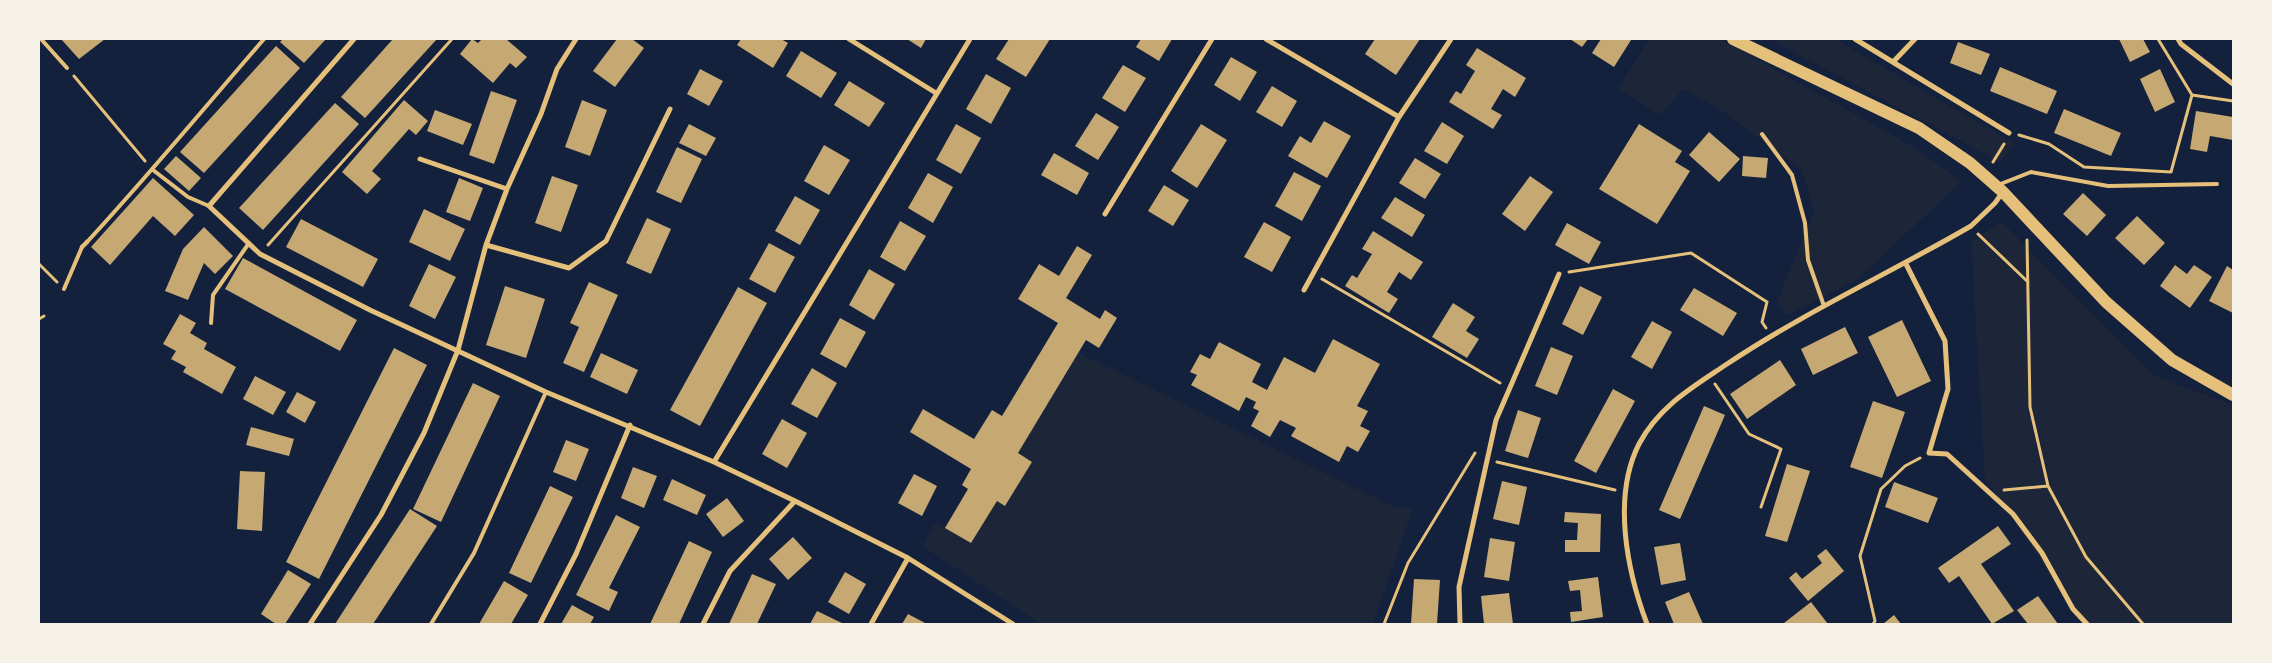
<svg xmlns="http://www.w3.org/2000/svg" width="2272" height="663" font-family="'Archivo Narrow',sans-serif">
  <style>
    .green { fill: #1d2539 }
    .building { fill: #c6a872 }
    .lines { fill: none; stroke-linecap: round; stroke-linejoin: round }
    .path { stroke: #e5c07b; stroke-width: 3 }
    .service { stroke: #e5c07b; stroke-width: 4 }
    .pedestrian { stroke: #e5c07b; stroke-width: 4.5 }
    .minor { stroke: #e5c07b; stroke-width: 5 }
    .primary { stroke: #e5c07b; stroke-width: 12 }
  </style>
  <rect width="100%" height="100%" fill="#14213d"/>
  <path class="green" d="M1649 39H1720L1910 145 1962 181 1858 279 1786 316 1777 302 1814 212 1802 170 1721 110 1683 89 1660 115 1618 89Z
    M1769 39H1835L2015 144 2000 162Z
    M2002 222 2155 376 2233 405V624H2087L2073 609 1985 478 1971 242Z
    M1079 353 1394 507 1413 508 1373 624H1041L922 546 936 522 971 543 997 501 1006 506 1032 462 1018 453Z"/>
  <path class="building" d="M61 39H105L79 59Z
    M283 39H326L304 63 280 42Z
    M393 39H437L365 118 341 97Z
    M472 39 478 43 482 39H506L527 57 516 68 510 63 493 83 460 54Z
    M617 39H632L644 48 615 87 593 71Z
    M741 39H781L788 43 773 68 737 45Z
    M907 39H926L921 48Z
    M1009 39H1050L1026 77 996 59Z
    M1141 39H1172L1159 61 1136 47Z
    M1375 39H1420L1396 75 1365 54Z
    M1570 39H1588L1582 47Z
    M1601 39 1631 40 1614 67 1592 53Z
    M2119 39H2143L2150 52 2130 62Z
    M1958 42 1990 54 1981 75 1950 63Z
    M276 46 300 68 204 173 180 152Z
    M1477 48 1526 78 1515 97 1503 89 1491 109 1502 115 1493 129 1449 102 1456 91 1461 94 1475 71 1466 65Z
    M801 51 837 73 821 98 786 76Z
    M1231 57 1257 72 1240 101 1214 85Z
    M1123 65 1146 78 1125 112 1102 98Z
    M2000 67 2057 91 2047 114 1990 91Z
    M700 69 723 81 709 106 687 94Z
    M2160 69 2175 102 2155 112 2140 79Z
    M986 74 1011 88 991 124 966 109Z
    M849 81 885 103 869 127 834 105Z
    M1272 86 1297 101 1282 127 1256 112Z
    M491 91 517 100 494 164 469 155Z
    M404 100 428 121 416 135 409 129 372 171 381 179 367 194 342 172Z
    M582 100 607 110 590 156 565 147Z
    M335 103 359 124 263 230 239 208Z
    M2064 109 2121 133 2111 156 2054 133Z
    M435 110 472 124 463 145 427 131Z
    M2196 111 2233 117V140L2210 136 2207 152 2190 149Z
    M1096 113 1119 127 1098 160 1075 146Z
    M1324 121 1351 136 1327 178 1288 156 1300 136 1311 143Z
    M1442 122 1464 136 1447 164 1424 151Z
    M689 124 716 138 706 156 679 143Z
    M956 124 981 138 961 174 936 160Z
    M1201 124 1227 140 1197 188 1171 171Z
    M1639 124 1682 151 1675 162 1690 171 1657 224 1599 189Z
    M1709 132 1740 159 1719 182 1689 155Z
    M824 145 850 160 829 195 804 181Z
    M677 147 702 159 681 203 656 192Z
    M1054 153 1089 173 1077 195 1041 175Z
    M176 156 201 178 189 191 164 169Z
    M1743 156 1768 158 1766 178 1742 176Z
    M1415 158 1441 174 1425 199 1399 183Z
    M1294 172 1321 186 1302 221 1275 206Z
    M928 173 953 187 933 223 908 208Z
    M552 176 578 185 561 232 535 223Z
    M1530 176 1553 192 1525 231 1502 214Z
    M153 178 194 215 175 236 153 216 110 265 91 247Z
    M459 178 483 188 470 221 446 212Z
    M1164 185 1189 200 1173 226 1148 211Z
    M2083 193 2106 215 2087 236 2063 214Z
    M795 196 820 210 800 245 775 231Z
    M1395 197 1425 215 1412 237 1381 218Z
    M424 209 465 229 450 261 409 242Z
    M2137 216 2165 243 2144 265 2115 238Z
    M647 218 671 229 651 274 626 263Z
    M301 219 378 259 363 287 286 247Z
    M900 221 926 236 905 271 880 257Z
    M1264 222 1291 237 1272 272 1244 257Z
    M1567 223 1601 242 1589 264 1555 245Z
    M204 227 233 256 215 274 204 263 188 300 165 291 183 249Z
    M1373 231 1423 262 1411 280 1399 272 1387 292 1398 299 1389 313 1345 286 1352 275 1357 278 1372 254 1362 249Z
    M769 243 795 257 775 293 749 279Z
    M1077 246 1092 255 1066 298 1100 319 1105 310 1117 318 1099 348 1086 340 1018 453 1032 462 1005 506 997 501 971 543 945 528 968 489 962 485 971 469 910 432 923 409 974 439 992 410 1002 416 1058 323 1018 299 1039 264 1059 276Z
    M243 258 357 320 340 351 225 289Z
    M429 264 456 277 435 319 409 306Z
    M2175 265 2187 274 2194 265 2212 277 2190 308 2160 286Z
    M2227 266 2233 270V313L2209 301Z
    M869 269 895 284 874 320 849 305Z
    M589 282 618 295 584 372 563 363 579 327 570 323Z
    M505 286 545 299 526 358 486 345Z
    M1580 286 1602 297 1583 335 1562 324Z
    M738 287 767 303 700 426 670 410Z
    M1694 288 1737 313 1723 336 1680 310Z
    M1453 303 1475 317 1466 331 1479 339 1467 358 1432 337Z
    M180 314 196 323 190 333 207 343 204 349 236 367 222 394 183 372 186 367 171 359 176 351 163 344Z
    M840 318 866 332 846 368 820 354Z
    M1902 320 1931 381 1897 397 1868 337Z
    M1652 321 1672 332 1652 369 1631 357Z
    M1845 327 1858 353 1813 375 1801 349Z
    M1333 339 1380 364 1357 406 1368 411 1360 426 1370 431 1358 452 1347 446 1339 462 1291 436 1296 428 1280 420 1270 437 1251 426 1259 411 1253 408 1256 402 1246 397 1239 411 1191 385 1197 375 1190 372 1200 354 1210 359 1219 342 1261 364 1252 382 1267 390 1284 357 1315 373Z
    M1551 347 1573 356 1557 395 1535 386Z
    M394 348 427 365 319 579 286 562Z
    M601 353 638 370 627 394 590 377Z
    M1780 360 1796 385 1747 419 1730 394Z
    M812 368 837 383 817 418 791 404Z
    M255 376 286 392 273 415 243 399Z
    M473 383 500 396 441 522 413 509Z
    M1613 389 1635 401 1596 473 1574 461Z
    M297 392 316 402 305 423 286 412Z
    M1873 401 1905 412 1882 478 1850 467Z
    M1704 406 1725 415 1680 519 1659 510Z
    M1518 410 1541 418 1528 458 1505 451Z
    M782 419 807 433 787 468 762 454Z
    M251 427 294 439 289 456 246 445Z
    M566 440 589 449 576 481 553 472Z
    M1787 464 1810 471 1787 542 1765 536Z
    M633 467 657 476 644 508 621 498Z
    M240 471 265 472 262 531 237 529Z
    M914 474 937 486 922 516 898 503Z
    M672 479 706 495 697 515 663 500Z
    M1502 481 1527 487 1519 525 1493 519Z
    M1894 482 1938 498 1928 523 1885 507Z
    M550 486 573 497 531 583 509 573Z
    M727 498 744 521 723 537 706 514Z
    M410 509 437 526 373 624H335Z
    M1565 512 1601 514 1600 552H1565V540H1577L1578 523 1564 522Z
    M616 515 640 527 609 588 618 592 609 611 576 595Z
    M1998 526 2011 544 1981 564 2014 611 1992 624 1959 576 1949 583 1938 568Z
    M793 537 812 558 788 580 769 559Z
    M1490 538 1515 542 1509 581 1484 577Z
    M689 541 712 552 679 624H650Z
    M1680 543 1686 580 1661 585 1654 547Z
    M1826 549 1844 571 1808 601 1789 578 1796 572 1802 579 1822 563 1817 556Z
    M288 570 311 584 285 624H276L261 614Z
    M845 572 866 584 849 614 828 602Z
    M752 574 776 584 757 624H729Z
    M1598 577 1603 617 1571 622 1570 612 1582 611 1580 590 1570 591 1568 581Z
    M1414 579 1440 580 1437 624H1411Z
    M504 581 528 595 511 624H479Z
    M1689 592 1703 624H1674L1665 602Z
    M1509 593 1513 624H1484L1481 596Z
    M2038 596 2058 624H2028L2017 610Z
    M1811 602 1828 624H1785L1784 623Z
    M572 605 594 617 590 624H561Z
    M817 611 844 624H810Z
    M908 614 927 624H902Z
    M1894 615 1901 624H1883Z"/>
  <g class="lines">
    <path class="path" d="M2158 39 2192 95 2233 101
      M74 76 145 161
      M2019 135 2049 144 2084 167 2171 172 2192 95
      M1993 162 2004 144
      M1978 234 2028 282
      M2027 240 2030 407 2048 486 2086 557 2143 624
      M268 245 452 39
      M39 264 57 282
      M1569 272 1691 253 1767 302 1762 322 1766 328
      M1322 279 1500 383
      M39 319 44 316
      M1715 384 1749 434 1781 449 1761 507
      M1497 462 1615 490
      M2004 490 2048 486
      M1384 624 1408 563 1475 453
      M1873 624 1875 621 1860 556 1881 489 1905 466 1920 458"/>
    <path class="service" d="M41 39 67 68
      M1762 134 1792 175 1805 223 1808 260 1824 306
      M153 170 188 197 209 206
      M1998 185 2031 172 2108 186 2217 184
      M87 242C148 176 205 107 264 39
      M64 289 82 247
      M211 323 213 295 249 243
      M431 624 474 553 546 392"/>
    <path class="pedestrian" d="M82 247 87 242"/>
    <path class="minor" d="M354 39 209 206 260 254 370 310 546 392 714 462 795 501 908 558 1013 624
      M849 39 936 93
      M1266 39 1399 117
      M1855 39 2009 133
      M2178 39 2181 44 2233 84
      M1894 61 1915 39
      M420 159 507 189
      M1105 214 1212 39
      M486 245 569 268 606 241 670 109
      M1906 264 1945 341 1948 389 1929 453 1947 454 2013 514 2042 553 2073 609 2087 624
      M1304 290 1399 117 1451 39
      M714 462 970 39
      M310 624 381 515 424 433 458 350 486 245 507 189 541 114 557 69 576 39
      M540 624 576 554 630 425
      M703 624 730 571 795 501
      M871 624 908 558
      M1460 624 1459 587 1496 420 1559 274
      M1647 624C1627 571 1612 497 1639 444 1659 406 1693 387 1727 364 1805 312 1890 273 1971 226L1995 203 2002 193"/>
    <path class="primary" d="M1733 39 1919 128 1970 163 2003 192 2106 302 2172 360 2233 395"/>
  </g>
  <rect width="2272" height="663" fill="none" stroke="#f6f1e7" stroke-width="80"/>
</svg>
